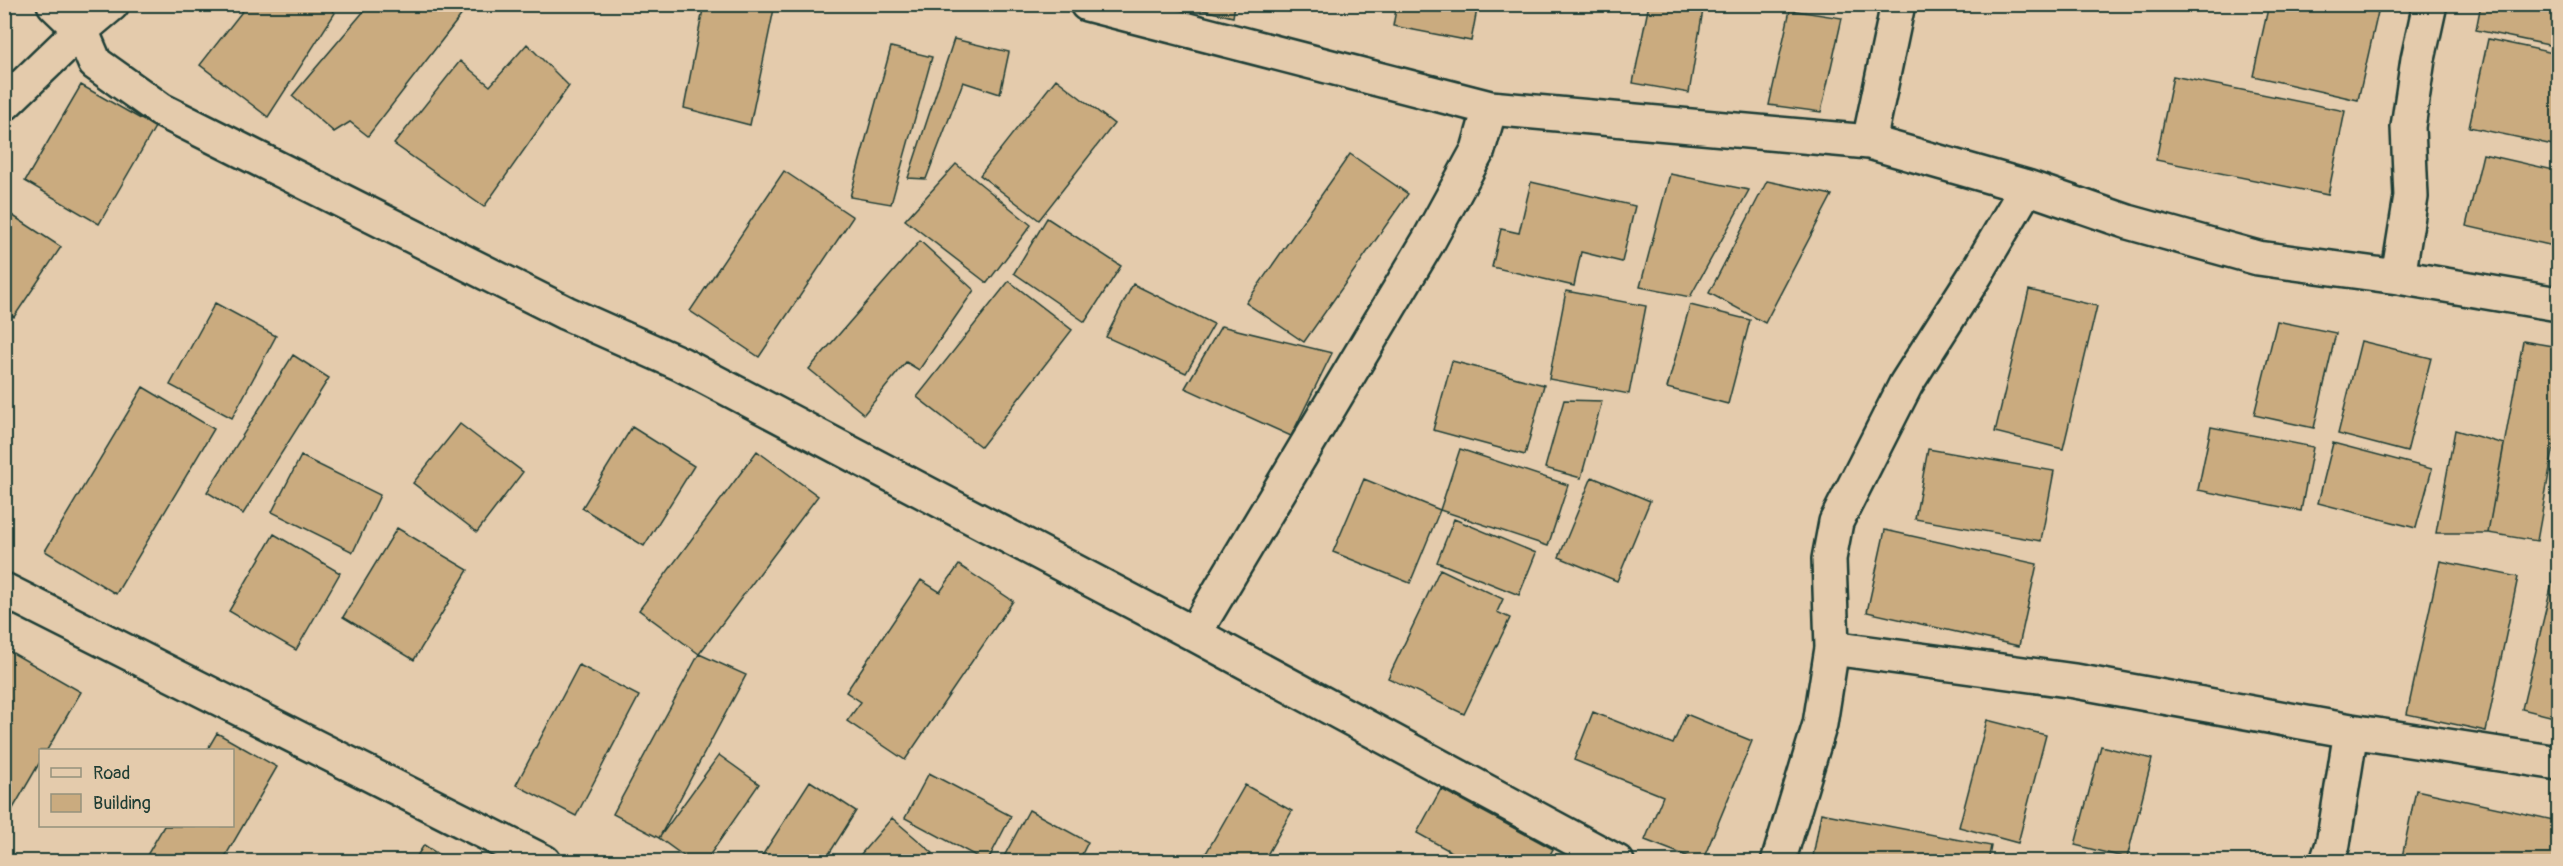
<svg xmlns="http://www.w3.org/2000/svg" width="2563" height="866" font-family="Pangolin,sans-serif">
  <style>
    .building { fill: #caab7f; stroke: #1f3d34; stroke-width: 1.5 }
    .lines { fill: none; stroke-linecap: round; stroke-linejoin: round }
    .minor-casing { stroke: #1f3d34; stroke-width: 38 }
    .minor { stroke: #e4cbac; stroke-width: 33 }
  </style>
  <rect width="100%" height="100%" fill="#e4cbac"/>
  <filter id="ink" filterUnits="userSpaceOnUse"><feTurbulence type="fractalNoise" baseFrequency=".0167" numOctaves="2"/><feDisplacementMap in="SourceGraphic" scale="12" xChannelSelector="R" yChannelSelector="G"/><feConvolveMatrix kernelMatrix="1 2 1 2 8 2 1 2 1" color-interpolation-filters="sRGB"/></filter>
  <g filter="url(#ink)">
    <path class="building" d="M248 4H324L335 13 268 117 200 65Z
      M370 4H460L466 9 368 136 350 122 334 132 292 96Z
      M704 4H775L750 125 684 108Z
      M1177 4H1235L1233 17Z
      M1397 4H1478L1471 41 1393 26Z
      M1649 4H1704L1689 93 1633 83Z
      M2269 4H2345L2378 12 2358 100 2253 76Z
      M2481 4H2558V47L2476 30Z
      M1790 10 1842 18 1821 112 1769 105Z
      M954 39 1009 52 1000 94 963 82 926 179 908 178Z
      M2488 39 2558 54V146L2469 127Z
      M527 44 569 86 484 207 394 144 460 61 490 86Z
      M891 47 932 57 891 204 850 197Z
      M2173 76 2345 111 2328 195 2156 160Z
      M1056 79 1114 124 1039 220 980 175Z
      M81 85 155 127 99 224 25 181Z
      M1350 154 1408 194 1304 342 1246 303Z
      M2483 154 2558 171V247L2466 226Z
      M956 164 1031 225 987 283 905 220Z
      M784 171 853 217 759 357 690 311Z
      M1670 174 1749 190 1690 297 1640 287Z
      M1767 181 1832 195 1765 323 1709 293Z
      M1531 182 1635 206 1622 262 1581 252 1574 286 1492 267 1501 229 1519 233Z
      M4 210 61 247 14 317 4 311Z
      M1047 218 1121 266 1085 322 1014 273Z
      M920 241 974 290 919 370 906 362 864 414 809 369Z
      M1009 281 1072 330 981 447 917 397Z
      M1133 284 1214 324 1186 373 1106 337Z
      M2029 290 2097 306 2063 449 1995 432Z
      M1566 291 1646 306 1629 394 1549 379Z
      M215 303 276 336 232 418 170 385Z
      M1690 305 1750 320 1728 404 1667 388Z
      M2277 321 2336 333 2314 428 2254 415Z
      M1221 326 1332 353 1291 436 1185 388Z
      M2361 341 2431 358 2407 452 2338 434Z
      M2523 341 2558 347V423L2537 541 2488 533Z
      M293 355 329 378 243 514 207 492Z
      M1452 361 1544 385 1525 455 1433 430Z
      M143 387 214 429 116 594 45 551Z
      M1564 400 1602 401 1581 478 1545 468Z
      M460 424 523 472 477 532 413 483Z
      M632 427 694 466 644 546 582 508Z
      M2211 427 2313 447 2301 511 2198 490Z
      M2455 430 2504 444 2488 533H2436Z
      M2333 443 2432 469 2416 528 2318 503Z
      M1460 449 1568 485 1548 546 1440 510Z
      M1928 449 2054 471 2041 541 1915 519Z
      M757 451 818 496 699 654 639 610Z
      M301 456 380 495 353 552 272 512Z
      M1592 477 1650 501 1617 581 1559 557Z
      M1364 479 1440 510 1410 583 1333 552Z
      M1454 519 1536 553 1519 595 1437 562Z
      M397 528 468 570 414 660 343 617Z
      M1885 530 2037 564 2019 646 1867 612Z
      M274 534 340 573 296 650 229 611Z
      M2440 561 2518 577 2486 731 2407 714Z
      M959 565 1013 601 905 760 847 721 861 702 846 692 921 580 940 592Z
      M2556 567 2558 568V718L2522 709Z
      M1440 569 1503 599 1497 612 1510 618 1464 714 1388 678Z
      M4 648 81 692 47 750H40V762L4 824Z
      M699 654 746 675 659 838 613 814Z
      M579 665 639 696 576 816 516 785Z
      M1593 712 1673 744 1686 714 1752 741 1702 862 1645 840 1663 796 1574 760Z
      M1987 720 2046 735 2018 843 1959 827Z
      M217 733 277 767 222 862H143L164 826H232V750H207Z
      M2101 746 2152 759 2127 858 2075 845Z
      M719 755 759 784 705 862H692L659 838Z
      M929 773 1011 816 987 862 905 818Z
      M810 781 856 811 824 862H758Z
      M1245 785 1292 811 1263 862H1201Z
      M1441 789 1553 849 1546 862H1470L1417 833Z
      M2416 790 2558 821V840L2554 862H2401Z
      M1029 810 1088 842 1078 862H1001Z
      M1821 813 1991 846 1988 862H1812Z
      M892 818 933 853 926 862H854Z
      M424 845 450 862H413Z"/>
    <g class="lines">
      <g class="minor-casing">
        <path id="minor" d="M54 4 81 30 95 63 161 110 566 313 681 364 1194 634 1617 862
          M1087 4 1490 108 1869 142 2027 187 2128 222 2258 258 2398 277 2558 304
          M4 104 81 30 112 4
          M1869 142 1898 4
          M2398 277 2411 197 2408 127 2418 59 2430 4
          M4 590 544 862
          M1194 634 1429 240 1478 150 1490 108
          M1832 648 2075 681 2351 731 2558 763
          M1778 862 1820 724 1832 648 1829 559 1836 522 1906 384 1976 274 2027 187
          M2327 862 2333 844 2351 731"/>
      </g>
      <use href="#minor" class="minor"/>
    </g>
  </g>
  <rect width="2563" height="866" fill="none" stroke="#e4cbac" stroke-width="24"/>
  <rect x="12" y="12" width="2539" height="842" fill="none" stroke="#1f3d34" stroke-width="2" filter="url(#ink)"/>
  <rect x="39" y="749" width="195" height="78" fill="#e4cbac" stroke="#95927c" stroke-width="1.5"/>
  <rect x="51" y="768" width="30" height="9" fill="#e4cbac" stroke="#95927c" stroke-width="1.5"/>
  <text x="93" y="779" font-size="18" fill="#1f3d34">Road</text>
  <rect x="51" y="794" width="30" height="18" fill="#caab7f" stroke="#95927c" stroke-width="1.5"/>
  <text x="93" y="809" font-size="18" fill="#1f3d34">Building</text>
</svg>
